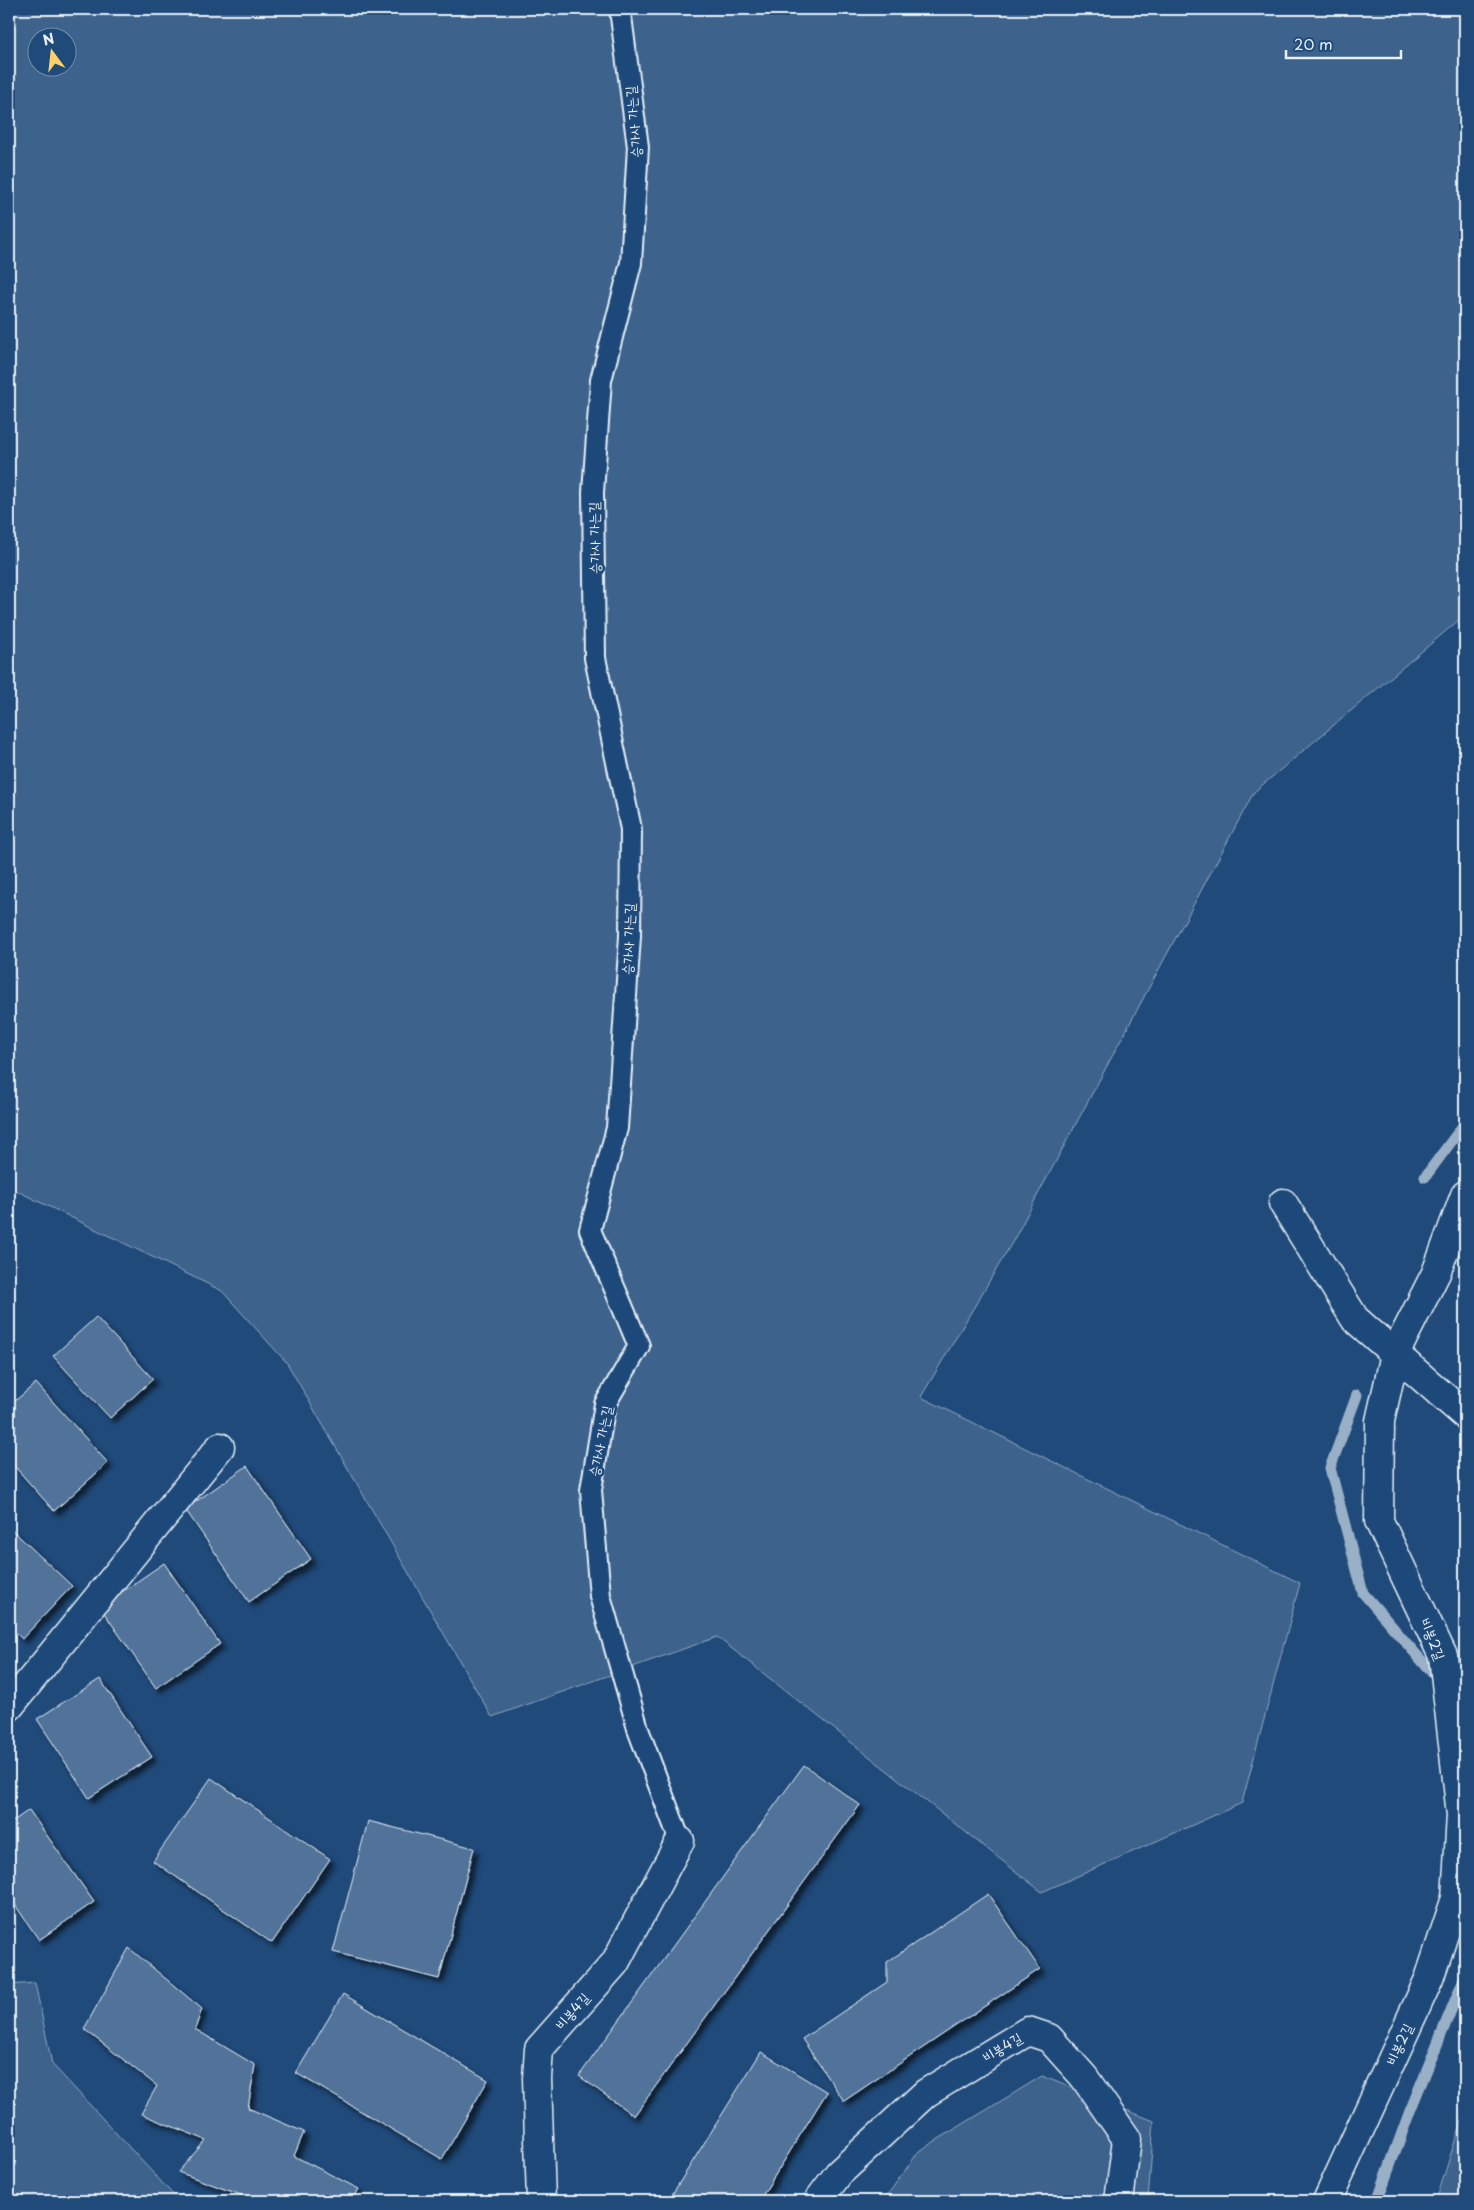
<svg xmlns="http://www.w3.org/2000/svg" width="1474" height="2210" font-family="'Playpen Sans','Poor Story',sans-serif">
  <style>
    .green { fill: #3c628c; stroke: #92aac2; fill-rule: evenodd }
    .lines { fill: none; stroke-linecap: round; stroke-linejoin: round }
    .stream { stroke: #9ab0c7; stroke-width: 11 }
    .building { fill: #517399; stroke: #e8f1f8; filter: url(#shadow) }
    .service-casing { stroke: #e8f1f8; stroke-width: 24 }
    .minor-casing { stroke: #e8f1f8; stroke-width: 31 }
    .service { stroke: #1f4a7a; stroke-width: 20 }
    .minor { stroke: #1f4a7a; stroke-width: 28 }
    .labels { text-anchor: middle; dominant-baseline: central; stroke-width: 5; stroke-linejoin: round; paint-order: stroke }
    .street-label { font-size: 14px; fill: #e8f1f8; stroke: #1f4a7a }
  </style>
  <defs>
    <filter id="shadow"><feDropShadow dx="4.5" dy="4.5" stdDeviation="2.5" flood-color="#0009"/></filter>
  </defs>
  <rect width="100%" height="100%" fill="#1f4a7a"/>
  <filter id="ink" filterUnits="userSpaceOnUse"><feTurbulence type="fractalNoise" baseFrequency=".02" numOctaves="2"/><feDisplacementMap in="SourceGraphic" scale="10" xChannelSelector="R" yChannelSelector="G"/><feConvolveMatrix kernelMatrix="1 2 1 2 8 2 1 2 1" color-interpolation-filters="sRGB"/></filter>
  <g filter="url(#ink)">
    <path class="green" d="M9 9H1465V615L1254 792 1013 1241 921 1397 1300 1583 1242 1803 1042 1892 717 1637 492 1717 287 1363 222 1291 9 1187ZM38 38H68V68H38Z
      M35 1983 52 2064 179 2201H9V1985Z
      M1042 2076 1154 2121 1148 2201H883L919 2151Z
      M1465 2109V2201H1436Z"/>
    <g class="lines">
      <path class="stream" d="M1425 1177 1465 1123
        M1357 1395 1330 1468 1363 1593 1441 1683
        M1453 1697 1465 1712
        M1377 2201 1410 2111 1465 1976"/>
    </g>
    <path class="building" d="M96 1317 153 1379 110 1418 53 1356Z
      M36 1383 108 1463 54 1511 9 1460V1406Z
      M247 1466 311 1559 249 1602 185 1509Z
      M9 1527 72 1586 22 1639 9 1626Z
      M164 1563 220 1644 156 1688 100 1607Z
      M100 1679 152 1757 89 1798 37 1719Z
      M804 1765 860 1805 634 2116 579 2076Z
      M211 1778 330 1859 272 1943 153 1861Z
      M29 1810 94 1902 39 1940 9 1896V1824Z
      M368 1821 474 1848 439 1979 333 1952Z
      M988 1894 1040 1969 844 2101 802 2039 887 1982V1962Z
      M129 1948 202 2009 195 2029 255 2065 248 2108 304 2132 294 2156 359 2189 352 2201H257L178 2172 206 2140 141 2114 157 2086 84 2029Z
      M343 1994 488 2080 442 2159 296 2073Z
      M761 2052 827 2092 759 2201H668Z"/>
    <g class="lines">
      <g class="service-casing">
        <path id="service" d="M620 9 638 147 631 263 601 380 593 492 595 658 631 829 630 936 617 1128 590 1230 639 1346 605 1404 591 1490 600 1596 639 1732 680 1841"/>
      </g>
      <g class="minor-casing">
        <path id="minor" d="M1283 1203 1355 1319 1465 1415
          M9 1707 220 1447
          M541 2201 537 2078 539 2049 615 1963 680 1841
          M818 2201 839 2173 926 2093 1028 2031 1049 2038 1084 2077 1127 2139 1119 2201
          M1327 2201 1429 1979 1456 1898 1461 1815 1443 1656 1379 1521 1380 1421 1395 1354 1436 1273 1465 1195"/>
      </g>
      <use href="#service" class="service"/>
      <use href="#minor" class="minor"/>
    </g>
  </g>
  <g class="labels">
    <g class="street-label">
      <text transform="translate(633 122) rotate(-95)">승가사 가는길</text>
      <text transform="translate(594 538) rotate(-91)">승가사 가는길</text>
      <text transform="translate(628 939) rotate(-88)">승가사 가는길</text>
      <text transform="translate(600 1441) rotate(-79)">승가사 가는길</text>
      <text transform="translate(1433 1639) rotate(68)">비봉2길</text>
      <text transform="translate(572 2011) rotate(-49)">비봉4길</text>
      <text transform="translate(1399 2044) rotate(-65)">비봉2길</text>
      <text transform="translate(1002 2047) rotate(-31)">비봉4길</text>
    </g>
  </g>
  <rect width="1474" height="2210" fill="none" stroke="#1f4a7a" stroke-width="30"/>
  <rect x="15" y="15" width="1444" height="2180" fill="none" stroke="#e8f1f8" stroke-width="2" filter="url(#ink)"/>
  <g transform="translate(52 52) rotate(345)"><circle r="24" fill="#1f4a7a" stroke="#6f8dac"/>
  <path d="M0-4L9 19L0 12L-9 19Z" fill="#ffd166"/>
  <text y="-8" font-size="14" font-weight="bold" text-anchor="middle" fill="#e8f1f8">N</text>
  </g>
  <path d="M1286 50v8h115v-8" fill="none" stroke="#e8f1f8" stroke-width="2.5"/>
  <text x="1294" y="50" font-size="15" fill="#e8f1f8" stroke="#1f4a7a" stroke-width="4" paint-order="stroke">20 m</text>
</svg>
